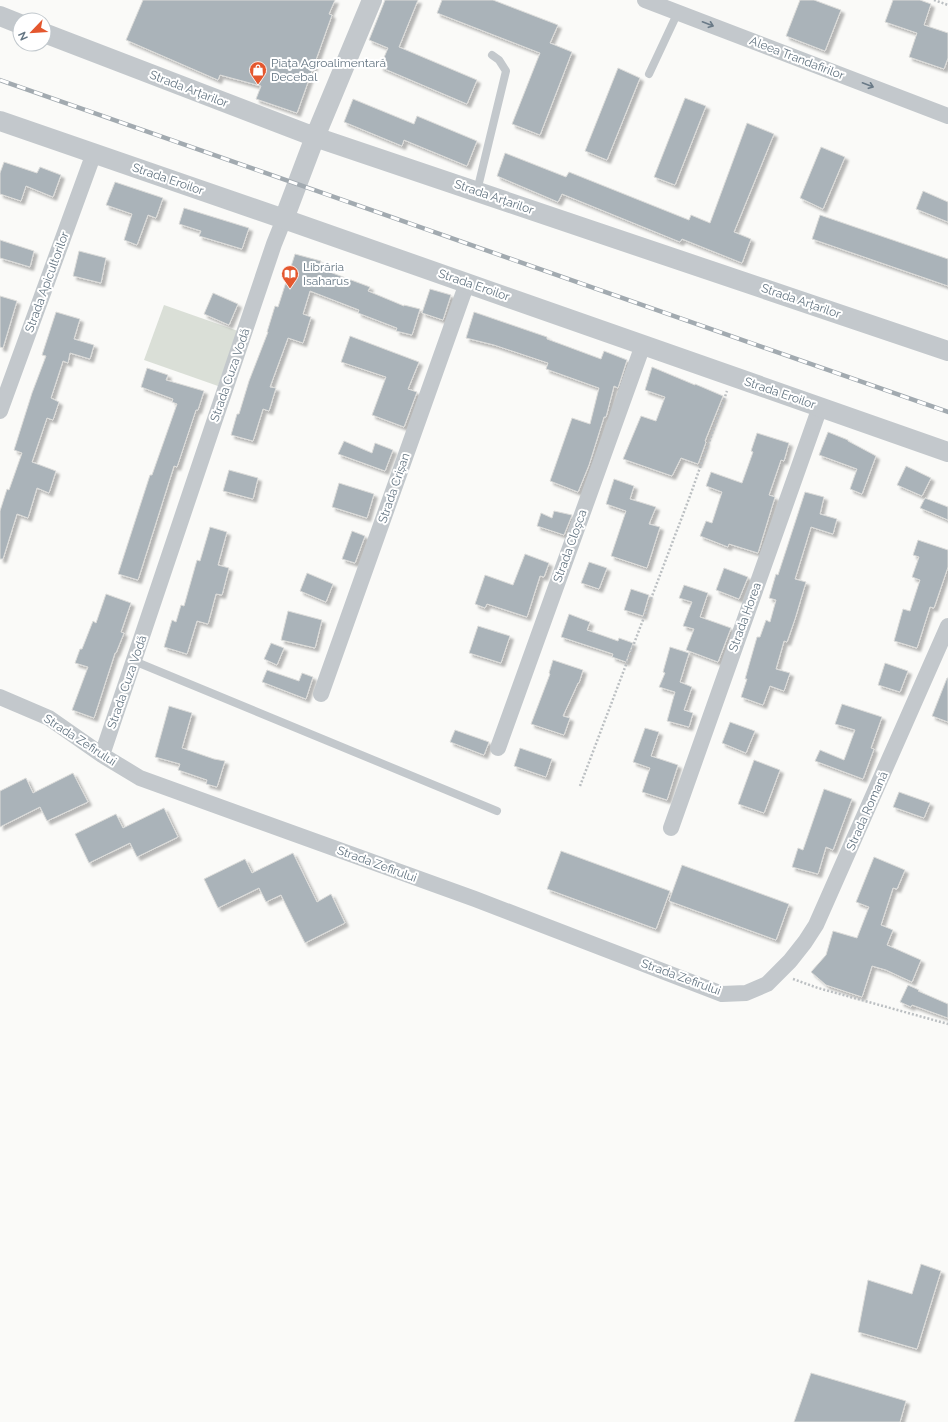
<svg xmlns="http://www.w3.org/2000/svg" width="948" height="1422" font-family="Raleway,sans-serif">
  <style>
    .green { fill: #dadfd7 }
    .building { fill: #aab3b9; stroke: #dcdcda; filter: url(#shadow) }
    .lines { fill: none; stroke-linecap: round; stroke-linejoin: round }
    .path { stroke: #bbbfc2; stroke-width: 2.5; stroke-dasharray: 2 2; stroke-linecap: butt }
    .service { stroke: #c3c8cc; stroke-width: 8 }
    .minor { stroke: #c3c8cc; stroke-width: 16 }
    .tertiary { stroke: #c3c8cc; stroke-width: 20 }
    .rail-casing { stroke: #a2aab0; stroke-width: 4.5 }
    .rail { stroke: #fff; stroke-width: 3; stroke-dasharray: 9; stroke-linecap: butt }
    .oneway { stroke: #6a7a87 }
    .labels { text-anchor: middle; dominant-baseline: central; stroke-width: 4; stroke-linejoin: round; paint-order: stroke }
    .street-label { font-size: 12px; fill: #657683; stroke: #fff }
    .poi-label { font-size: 12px; fill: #657683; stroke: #fff; text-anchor: start }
  </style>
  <defs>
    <filter id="shadow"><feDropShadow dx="3.5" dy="3.5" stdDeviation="1" flood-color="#0004"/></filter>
  </defs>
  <rect width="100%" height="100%" fill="#fafaf8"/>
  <path class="green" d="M164 305 238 331 218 386 144 360Z"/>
  <path class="building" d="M143 0H335L329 14 332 15 297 113 256 99 261 86 220 75 218 80 126 40Z
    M385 0H418L399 47 477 80 467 104 380 67 388 48 369 40Z
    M442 0H493L558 25 550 43 572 52 540 135 512 124 540 53 437 13Z
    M800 0H814L841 10 825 51 786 36Z
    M893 0H920L931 4 924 25 948 33V58L944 69 909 57 917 33 885 22Z
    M618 68 640 78 607 160 585 151Z
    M685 98 706 106 675 185 654 177Z
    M353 99 414 124 417 116 477 141 467 166 404 140 402 146 344 122Z
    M747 123 774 134 734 232 751 239 742 263 682 239 680 242 562 194 558 202 497 176 505 153 566 177 569 172 689 220 691 215 710 223Z
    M821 147 845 157 823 209 800 198Z
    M4 162 37 173 40 167 61 175 53 197 26 186 21 201 0 194V173Z
    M115 182 163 198 156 218 148 215 137 245 124 240 132 214 106 205Z
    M923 191 948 202V222L916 209Z
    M184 208 249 228 242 249 199 236 201 231 179 224Z
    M820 215 948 259V286L812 239Z
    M0 240 34 251 30 267 0 258Z
    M79 251 106 258 101 283 73 276Z
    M295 254 321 261 319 268 370 287 368 291 404 306V305L420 309 412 335 396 331 397 328 358 313 359 310 310 291 303 314 311 317 303 343 288 338 270 387 276 388 269 411 263 409 253 441 231 435 237 414H239L249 381 268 332H267L275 306 278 307Z
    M430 289 451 295 443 320 422 313Z
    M213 293 238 304 229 325 204 314Z
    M0 296 17 301 3 348 0 347Z
    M56 312 80 319 74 339 94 345 90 359 70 353 68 363 63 361 51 398 59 402 53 420 47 418 32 462 56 471 49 493 37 488 28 518 17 514 3 559H0V511L7 489 9 490 22 453 14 450 32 393 46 356 42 355Z
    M474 312 547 337V339L601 359 604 351 627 360 618 388 614 386 606 417H604L589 465 578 492 550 481 572 418 590 424 599 388 546 369 548 363 494 345 466 338Z
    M350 336 419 362 408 389 417 392 404 427 372 415 386 377 341 362Z
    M652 367 695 385V384L723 396 705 441 706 442 698 464 681 458 672 476 623 459 641 416 656 421 665 397 645 390Z
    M147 368 168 375 166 380 204 391 198 410H196L177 467 174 466 138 580 118 574 150 475H152L177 404 172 402 173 399 141 387Z
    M828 432 848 440V441L876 456 862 494 850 489 857 469 819 455Z
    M757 433 789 443 784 461 781 460 769 495 775 497 758 553 729 544 728 547 700 536 706 521 712 523 722 492 706 486 711 472 742 483 753 452 751 451Z
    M344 441 372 453 375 443 393 450 385 471 338 454Z
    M906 466 931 478 922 496 897 485Z
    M229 470 258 478 253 499 223 491Z
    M614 479 634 486 630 499 656 507 649 524 660 527 647 568 611 556 626 511 606 504Z
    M339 483 374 494 367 518 332 507Z
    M805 492 824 497 820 514 837 519 833 534 811 527 795 579 806 582 795 619 787 642 784 641 776 669 790 673 784 691 770 686 763 705 741 697 747 679H745L757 637H760L766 620 770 622 776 600 769 598 776 574 778 575Z
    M925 498 948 507V520L920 508Z
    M554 511 572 515 564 535 537 526 541 513 552 518Z
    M210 527 227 532 218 565 229 568 222 595 216 594 208 624 197 621 187 654 164 647 172 620 176 622 181 605 184 606 197 560 200 561Z
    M352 531 365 536 355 563 342 559Z
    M918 540 948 550V567L934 608 930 607 917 648 894 641 903 609 910 611 920 580 912 577 919 557 913 555Z
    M525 554 549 563 544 577 540 576 527 617 487 604 485 608 475 604 485 575 513 585Z
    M589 562 607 568 599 589 581 583Z
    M724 568 748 577 739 599 716 590Z
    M307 573 333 584 326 602 300 591Z
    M684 585 708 593 700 617 731 628 718 662 686 650 694 629 683 626 692 602 679 598Z
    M631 589 649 595 643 616 624 610Z
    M106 594 131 603 121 632 124 633 116 653H115L94 718 72 710 88 667 75 663 80 649H82L93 621 96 623Z
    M288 611 322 620 315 648 281 640Z
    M569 614 590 622 587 630 618 641 619 638 633 643 626 662 612 657 613 654 561 637Z
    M478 626 510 636 501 663 469 653Z
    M271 643 284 648 277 665 264 659Z
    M670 647 689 653 680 682 692 687 684 710 693 713 689 727 667 721 675 692 659 687 665 673 663 672Z
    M553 660 583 670 579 683H578L563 716 570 718 564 735 531 724 550 674 549 673Z
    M885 663 908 671 900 692 878 685Z
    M267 670 299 681 302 673 313 677 306 699 262 682Z
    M947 678H948V722L932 716Z
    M842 704 882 717 871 748 874 749 863 779 815 761 820 750 844 760 855 730 835 724Z
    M169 706 192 713 182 748 214 759 225 761 217 787 206 784 207 780 178 770 180 764 155 757Z
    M730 722 755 731 746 753 722 743Z
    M645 728 659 732 651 756 678 765 667 800 642 792 650 768 633 762Z
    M455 730 489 742 484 755 450 742Z
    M520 748 552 759 546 777 514 766Z
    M754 760 780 770 764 813 738 804Z
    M73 773 88 802 47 821 40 807 0 827V791L26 778 33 793Z
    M824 789 852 799 833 850 826 847 818 874 792 867 798 848 803 850Z
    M899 792 930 803 924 818 893 807Z
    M164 808 178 837 137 857 130 843 89 863 75 834 116 814 123 828Z
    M561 851 670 891 656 929 547 889Z
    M293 853 317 902 331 894 345 923 305 943 281 895 266 902 259 888 218 908 204 879 245 859 252 873Z
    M874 857 905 870 897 889 893 888 881 925 893 930 887 945 921 960 912 982 886 970 872 966 862 997 826 985 811 972 826 955 833 931 857 938 869 907 856 902Z
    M682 865 789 904 776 940 669 901Z
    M908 985 919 990 918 991 948 1004V1018L912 1005 911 1007 900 1002Z
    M921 1264 941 1271 917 1349 858 1332 868 1280 912 1294Z
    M811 1373 906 1401 900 1422H794Z"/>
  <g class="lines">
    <path class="path" d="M934 0 948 5
      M580 786 690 496 727 391
      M793 979 818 988 948 1024"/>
    <path class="service" d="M649 74 678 12
      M477 191 506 71 499 60 492 55
      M134 661 497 811"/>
    <path class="minor" d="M645 0 948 116
      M0 411 94 153
      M321 694 467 283
      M0 697 49 718 102 755 140 778 475 899 722 994 746 993 767 984 790 961 805 942 816 925 948 626
      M498 748 643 345
      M102 755 274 244 284 219
      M671 828 820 407"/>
    <path class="tertiary" d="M0 16 20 24
      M44 33 315 137 948 351
      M0 121 284 219 948 452
      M284 219 315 137 372 0"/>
    <g class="rail-casing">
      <path id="rail" d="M0 80 948 412"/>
    </g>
    <use href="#rail" class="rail"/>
  </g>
  <defs><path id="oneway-shaft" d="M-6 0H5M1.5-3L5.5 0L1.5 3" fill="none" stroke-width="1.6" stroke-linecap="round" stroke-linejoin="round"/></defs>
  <g class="oneway">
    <use href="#oneway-shaft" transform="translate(708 24) rotate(21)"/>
    <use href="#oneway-shaft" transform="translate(868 85) rotate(21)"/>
  </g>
  <defs>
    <g id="shop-pin" transform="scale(0.9)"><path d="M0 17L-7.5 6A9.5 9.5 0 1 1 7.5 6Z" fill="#e4572e" stroke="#fff"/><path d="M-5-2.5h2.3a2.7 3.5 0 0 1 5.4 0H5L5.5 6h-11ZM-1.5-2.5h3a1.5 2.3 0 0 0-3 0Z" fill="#fff"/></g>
    <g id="library-pin" transform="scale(0.9)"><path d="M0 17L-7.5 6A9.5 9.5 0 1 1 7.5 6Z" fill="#e4572e" stroke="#fff"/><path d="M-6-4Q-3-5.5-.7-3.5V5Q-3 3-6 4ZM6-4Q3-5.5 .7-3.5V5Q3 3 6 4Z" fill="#fff"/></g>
  </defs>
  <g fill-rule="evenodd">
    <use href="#shop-pin" x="258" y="70"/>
    <use href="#library-pin" x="290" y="274"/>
  </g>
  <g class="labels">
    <g class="street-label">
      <text transform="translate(797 58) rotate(21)">Aleea Trandafirilor</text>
      <text transform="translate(189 89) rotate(21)">Strada Arțarilor</text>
      <text transform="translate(168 179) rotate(19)">Strada Eroilor</text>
      <text transform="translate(494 197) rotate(19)">Strada Arțarilor</text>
      <text transform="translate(47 282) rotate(-70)">Strada Apicultorilor</text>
      <text transform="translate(474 285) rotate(19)">Strada Eroilor</text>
      <text transform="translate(801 301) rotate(19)">Strada Arțarilor</text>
      <text transform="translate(230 375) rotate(-71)">Strada Cuza Vodă</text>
      <text transform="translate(780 393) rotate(19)">Strada Eroilor</text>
      <text transform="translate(394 488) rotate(-71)">Strada Crișan</text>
      <text transform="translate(570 546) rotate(-70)">Strada Cloșca</text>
      <text transform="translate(745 617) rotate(-70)">Strada Horea</text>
      <text transform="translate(127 682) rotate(-71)">Strada Cuza Vodă</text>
      <text transform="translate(80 740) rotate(33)">Strada Zefirului</text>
      <text transform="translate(867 811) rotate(-66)">Strada Romană</text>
      <text transform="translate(377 864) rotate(20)">Strada Zefirului</text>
      <text transform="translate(681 977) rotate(20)">Strada Zefirului</text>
    </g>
    <g class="poi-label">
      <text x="271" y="63">Piața Agroalimentară<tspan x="271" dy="14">Decebal</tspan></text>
      <text x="303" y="267">Librăria<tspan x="303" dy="14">Isaharus</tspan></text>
    </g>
  </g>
  <g transform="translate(32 32) rotate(245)"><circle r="19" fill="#ffffff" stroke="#c1c8cd"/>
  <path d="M0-3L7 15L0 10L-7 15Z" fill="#e4572e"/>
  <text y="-6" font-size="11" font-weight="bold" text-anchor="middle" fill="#657683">N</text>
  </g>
</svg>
